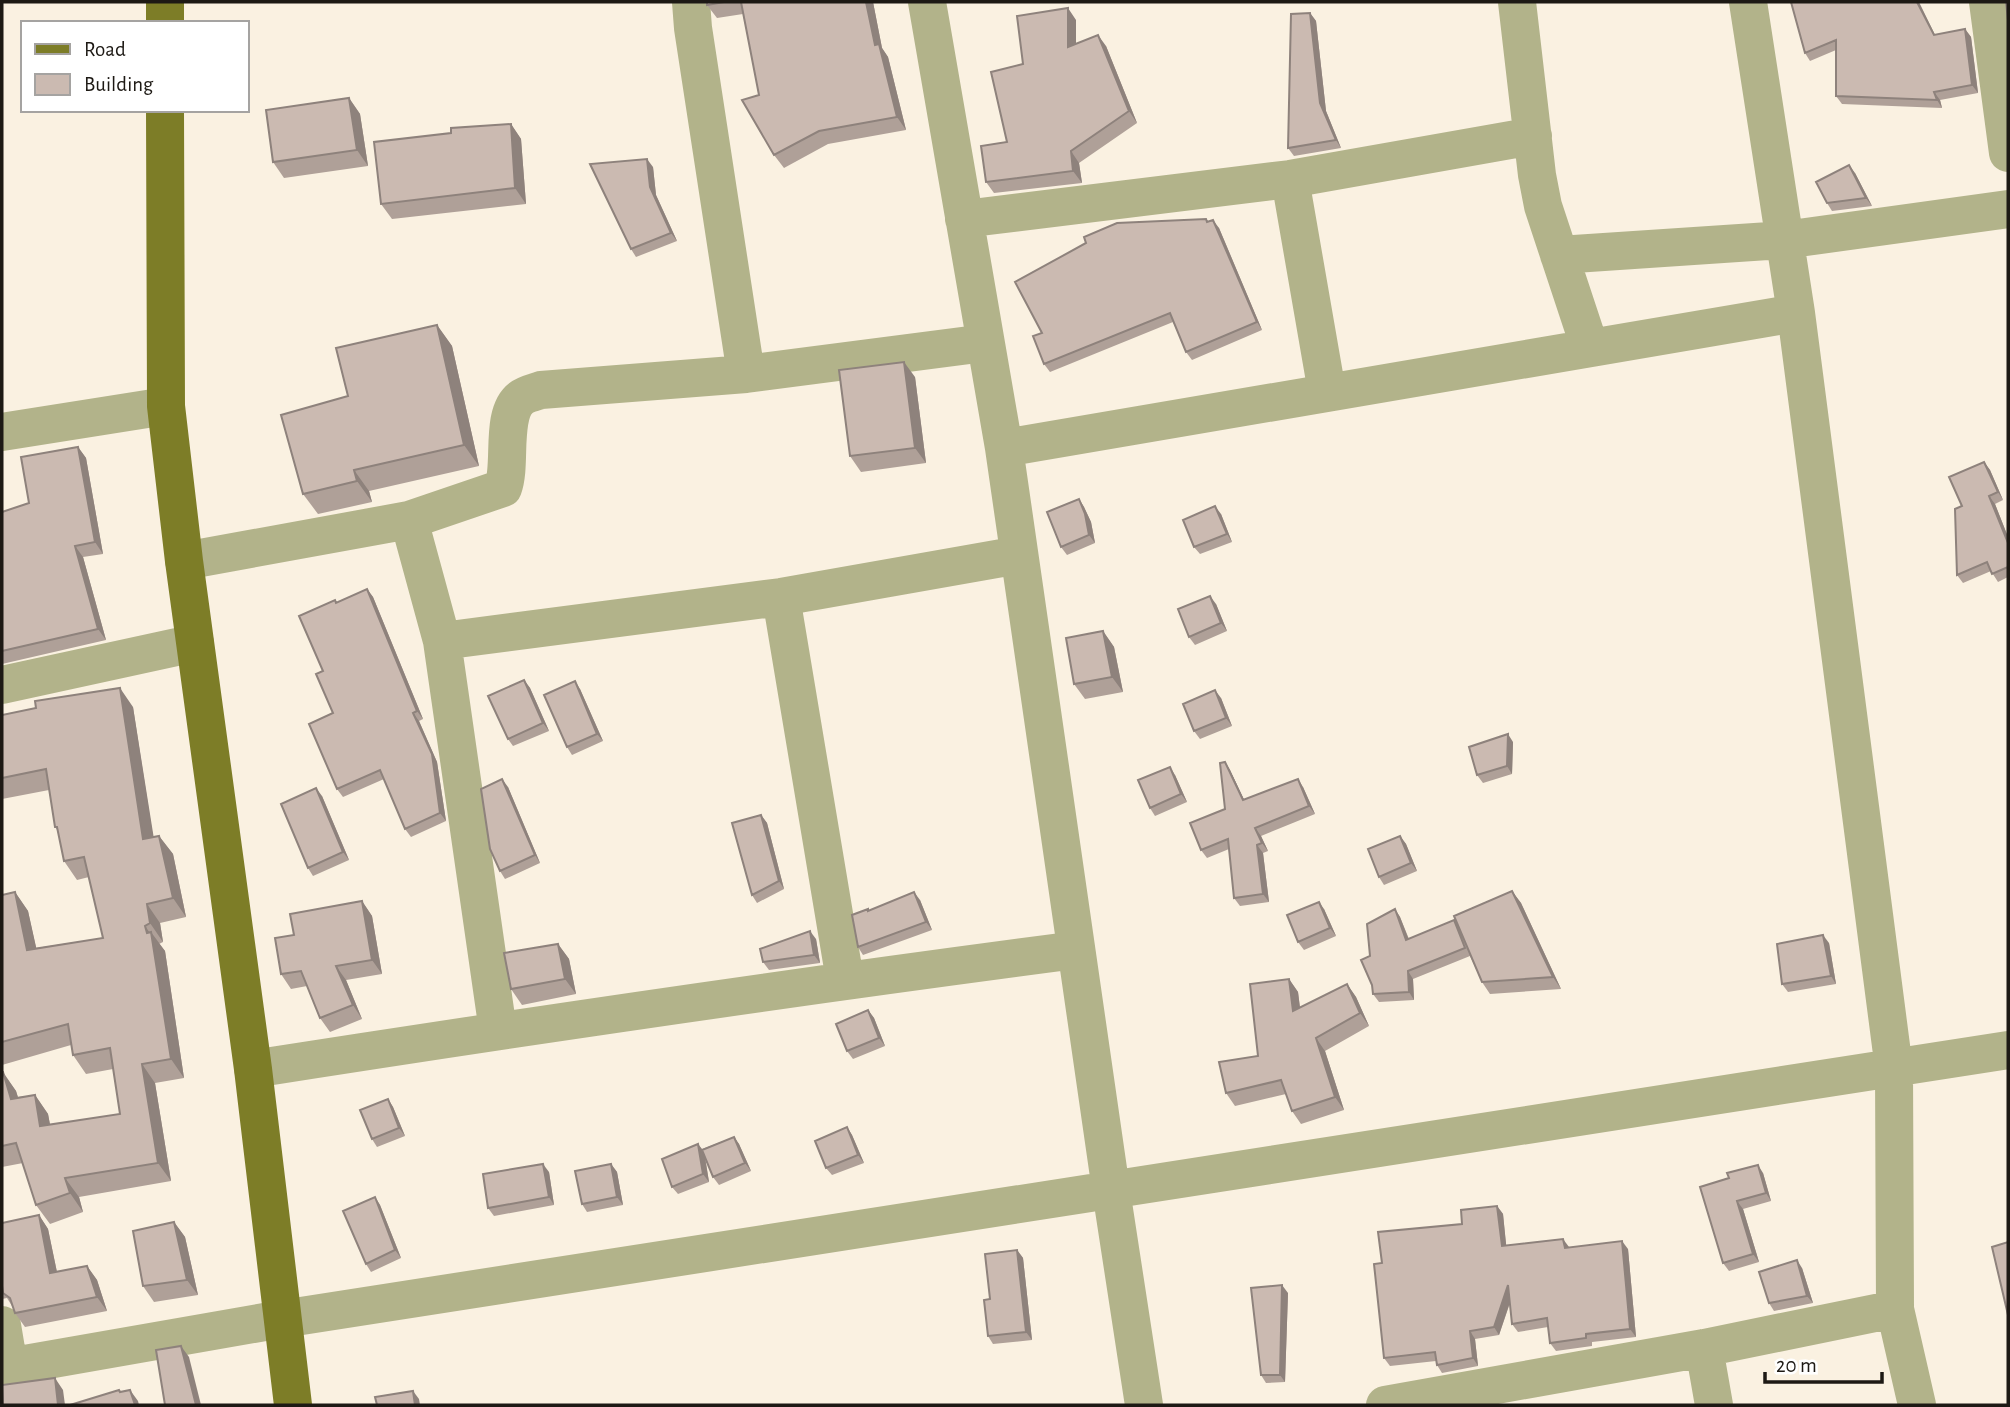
<svg xmlns="http://www.w3.org/2000/svg" width="2010" height="1407" font-family="'Alegreya Sans',sans-serif">
  <style>
    .lines { fill: none; stroke-linecap: round; stroke-linejoin: round }
    .minor { stroke: #b2b38a; stroke-width: 38 }
    .major { stroke: #7d7d27; stroke-width: 38 }
    .wall { fill: #afa098 }
    .shaded-wall { fill: #8e827c }
    .building { fill: #cbbab1; stroke: #8e827c; stroke-width: 2 }
  </style>
  <rect width="100%" height="100%" fill="#faf1e1"/>
  <g class="lines">
    <path class="minor" d="M691 2 693 28 746 374
      M927 2 1004 448 1111 1190 1144 1405
      M1517 2 1537 175 1543 206 1590 348
      M1748 2 1796 313 1894 1069 1895 1309 1917 1405
      M1988 2 2008 153
      M1290 179 1327 392
      M964 219 1290 179 1533 136
      M1559 255 1784 240 2008 209
      M2 432 166 406
      M1004 448 1796 313
      M409 520 442 641 498 1031
      M184 561 409 520 503 488C512 464 500 414 521 398 526 394 535 392 541 390L746 374 985 343
      M781 597 845 980
      M442 641 781 597 1019 555
      M2 685 195 643
      M253 1069C527 1026 801 986 1076 950
      M2 1325 9 1367
      M1704 1348 1714 1405
      M2 1368 282 1319 2008 1050
      M1385 1405 1704 1348 1895 1309"/>
    <path class="major" d="M165 2V23
      M165 110 166 406 184 561 253 1069 293 1405"/>
  </g>
  <path class="wall" d="M707 2H873L882 48 888 57 906 130 828 144 784 168 774 155 759 95 743 14 717 18 707 5Z
    M1791 2 1935 35 1965 29 1971 37 1978 93 1940 100 1942 108 1842 104 1836 96V50L1810 61 1805 53Z
    M1310 13 1316 21 1326 111 1341 148 1294 156 1288 148Z
    M1076 20V44L1106 46 1137 123 1079 163 1082 183 994 193 986 182 1007 142 1023 64Z
    M349 98 360 114 368 166 284 178 273 162Z
    M511 124 521 139 526 204 392 219 381 204 451 133Z
    M653 167 656 195 677 241 636 257 631 249Z
    M1855 173 1872 206 1832 211 1827 203Z
    M1206 219 1208 221 1219 228 1262 330 1192 360 1186 352 1173 322 1050 372 1044 364 1042 333Z
    M437 325 452 346 479 466 369 491 372 502 318 514 303 494 348 396Z
    M915 377 926 463 861 472 850 456Z
    M78 447 86 458 103 554 83 557 106 640 2 664V512L29 503Z
    M1984 462 1990 470 2003 500 1995 504 2008 537V577L1998 582 1991 571 1963 583 1957 575 1962 506Z
    M1079 499 1084 507 1091 522 1095 543 1067 555 1061 547Z
    M1221 514 1232 542 1200 554 1194 547Z
    M367 589 373 597 423 719 419 721 437 762 446 821 411 837 405 829 384 779 343 797 337 789 333 713 323 671 335 600 337 603Z
    M1216 604 1227 631 1195 645 1189 637Z
    M1103 631 1114 647 1123 692 1085 699 1074 684Z
    M524 680 530 688 549 731 513 746 508 739Z
    M580 689 603 741 572 755 567 747Z
    M1221 698 1232 726 1200 739 1194 731Z
    M133 707 153 837 159 836 173 854 186 917 160 923 163 942 159 944 165 951 184 1078 155 1083 171 1181 79 1197 83 1212 50 1224 36 1205 23 1163 2 1167V1072L16 1091 18 1097 35 1095 48 1114 50 1125 120 1114 113 1069 86 1074 73 1055 71 1045 2 1065V895L15 892 28 911 36 948 103 938 89 877 77 880 64 861 58 831 55 827 49 790 2 799V715Z
    M1513 742 1512 774 1483 783 1477 775Z
    M1225 762 1230 770 1244 800 1303 787 1315 814 1261 836 1268 851 1263 853 1269 902 1240 906 1234 898 1229 849 1207 858 1201 850 1225 809Z
    M1175 775 1187 802 1155 816 1150 808Z
    M508 787 540 863 505 879 500 871Z
    M322 796 349 860 313 876 308 868Z
    M761 815 767 823 784 889 757 903 752 895Z
    M1400 836 1406 844 1417 871 1384 885 1379 877Z
    M1512 891 1521 903 1561 989 1490 994 1482 982 1470 956 1413 979 1414 1000 1379 1002 1373 994 1370 956 1395 909 1400 917 1409 939 1454 920Z
    M920 900 932 930 863 955 858 947 869 910Z
    M362 901 372 916 382 974 346 980 362 1019 330 1032 320 1018 307 986 291 989 281 974 294 935Z
    M1324 909 1336 936 1304 950 1298 942Z
    M816 939 820 963 769 970 763 962Z
    M1829 943 1836 984 1788 992 1782 984Z
    M558 944 569 959 576 994 522 1005 511 989Z
    M1289 979 1298 992 1300 1008 1347 984 1356 997 1369 1026 1325 1051 1344 1110 1301 1124 1292 1111 1286 1094 1235 1106 1226 1093 1258 1056Z
    M868 1010 874 1018 885 1046 853 1059 847 1051Z
    M388 1099 393 1107 405 1136 377 1147 372 1139Z
    M847 1127 852 1135 864 1163 832 1175 826 1168Z
    M734 1137 739 1144 751 1171 719 1185 713 1177 705 1156 709 1182 678 1194 672 1187 698 1144 702 1149Z
    M611 1164 617 1172 623 1205 587 1212 582 1204Z
    M549 1172 554 1205 494 1216 488 1208Z
    M1763 1173 1771 1201 1743 1209 1759 1262 1729 1271 1723 1263 1700 1187Z
    M375 1197 380 1205 401 1258 371 1272 366 1264Z
    M1497 1206 1503 1214 1506 1245 1628 1249 1636 1337 1592 1342V1346L1556 1351 1550 1343 1548 1327 1518 1332 1512 1324 1510 1303 1499 1335 1475 1339 1478 1366 1442 1373 1437 1365 1436 1361 1390 1366 1384 1358 1462 1224Z
    M39 1215 48 1229 57 1272 87 1266 97 1280 107 1311 25 1327 15 1313 12 1306 7 1298 2 1299V1223Z
    M174 1222 185 1237 198 1295 154 1302 143 1286Z
    M1017 1250 1023 1258 1032 1340 993 1344 988 1336 990 1299Z
    M1802 1268 1813 1303 1774 1311 1769 1303Z
    M1288 1293 1285 1382 1266 1383 1261 1375Z"/>
  <path class="shaded-wall" d="M866 2H873L882 48 888 57 906 130 897 117 875 45Z
    M1917 2H1919L1939 43 1934 35Z
    M1068 8 1076 20V59L1068 47Z
    M1310 13 1316 21 1326 111 1341 148 1336 140 1320 103Z
    M1965 29 1971 37 1978 93 1972 85Z
    M1098 35 1106 46 1137 123 1129 111Z
    M1934 92 1940 100 1942 108 1937 100Z
    M349 98 360 114 368 166 357 150Z
    M511 124 521 139 526 204 515 188Z
    M1071 151 1079 163 1082 183 1073 171Z
    M647 159 653 167 656 195 677 241 671 233 650 187Z
    M1849 165 1855 173 1872 206 1866 198Z
    M1213 220 1219 228 1262 330 1257 322Z
    M437 325 452 346 479 466 464 445Z
    M904 362 915 377 926 463 915 448Z
    M78 447 86 458 103 554 95 542Z
    M1984 462 1990 470 2003 500 1998 492Z
    M354 470 369 491 372 502 357 481Z
    M1989 496 1995 504 2008 537V543Z
    M1079 499 1084 507 1091 522 1095 543 1089 535Z
    M1215 506 1221 514 1232 542 1227 534Z
    M75 546 83 557 106 640 98 629Z
    M367 589 373 597 423 719 417 711Z
    M1210 596 1216 604 1227 631 1221 623Z
    M1103 631 1114 647 1123 692 1112 677Z
    M524 680 530 688 549 731 543 723Z
    M575 681 580 689 603 741 597 734Z
    M120 688 133 707 157 858 143 839Z
    M1215 690 1221 698 1232 726 1226 718Z
    M413 713 419 721 437 762 446 821 440 813Z
    M1508 734 1513 742 1512 774 1507 766Z
    M1225 762 1230 770 1248 808 1243 800Z
    M1170 767 1175 775 1187 802 1181 794Z
    M502 779 508 787 540 863 535 855Z
    M1298 779 1303 787 1315 814 1309 806Z
    M316 788 322 796 349 860 343 852Z
    M761 815 767 823 784 889 779 881Z
    M1255 828 1261 836 1268 851 1262 843Z
    M159 836 173 854 186 917 173 898Z
    M1400 836 1406 844 1417 871 1411 863Z
    M1257 845 1263 853 1269 902 1263 894Z
    M1512 891 1521 903 1561 989 1553 977Z
    M15 892 28 911 41 969 27 950Z
    M914 892 920 900 932 930 926 922Z
    M362 901 372 916 382 974 372 960Z
    M1319 902 1324 909 1336 936 1330 928Z
    M147 904 160 923 163 942 150 923Z
    M1395 909 1400 917 1412 948 1406 940Z
    M145 926 152 936 151 932 165 951 184 1078 171 1059Z
    M810 931 816 939 820 963 814 955Z
    M1823 935 1829 943 1836 984 1831 976Z
    M558 944 569 959 576 994 565 979Z
    M336 966 346 980 362 1019 353 1005Z
    M1408 971 1413 979 1414 1000 1409 992Z
    M1289 979 1298 992 1302 1024 1293 1011Z
    M1347 984 1356 997 1369 1026 1360 1013Z
    M868 1010 874 1018 885 1046 879 1038Z
    M1316 1038 1325 1051 1344 1110 1335 1097Z
    M142 1064 155 1083 171 1181 158 1163Z
    M3 1072 16 1091 24 1118 11 1099Z
    M35 1095 48 1114 54 1145 40 1126Z
    M388 1099 393 1107 405 1136 399 1128Z
    M847 1127 852 1135 864 1163 858 1155Z
    M734 1137 739 1144 751 1171 745 1163Z
    M698 1144 704 1152 709 1182 703 1174Z
    M543 1164 549 1172 554 1205 549 1197Z
    M611 1164 617 1172 623 1205 617 1197Z
    M1758 1165 1763 1173 1771 1201 1766 1193Z
    M65 1178 79 1197 83 1212 70 1193Z
    M375 1197 380 1205 401 1258 395 1250Z
    M1737 1201 1743 1209 1759 1262 1753 1254Z
    M1497 1206 1503 1214 1507 1253 1502 1246Z
    M39 1215 48 1229 60 1287 50 1273Z
    M174 1222 185 1237 198 1295 187 1280Z
    M1563 1239 1569 1247 1570 1256 1565 1248Z
    M1622 1241 1628 1249 1636 1337 1630 1329Z
    M1017 1250 1023 1258 1032 1340 1026 1332Z
    M1797 1260 1802 1268 1813 1303 1807 1296Z
    M87 1266 97 1280 107 1311 97 1297Z
    M1282 1285 1288 1293 1285 1382 1280 1375Z
    M1508 1285 1513 1293 1499 1335 1494 1327Z
    M1470 1331 1475 1339 1478 1366 1473 1358Z
    M181 1346 189 1357 201 1405H196Z
    M55 1378 63 1390 65 1405H58Z
    M130 1390 138 1401 139 1405H135Z
    M413 1391 419 1399 420 1405H415Z"/>
  <path class="building" d="M707 2H724L707 5Z
    M741 2H866L875 45 879 44 897 117 819 131 774 155 742 100 759 95Z
    M1791 2H1917L1934 35 1965 29 1972 85 1934 92 1937 100 1836 96V40L1805 53Z
    M2006 2H2008V20Z
    M1068 8V47L1098 35 1129 111 1071 151 1073 171 986 182 981 146 1007 142 991 72 1023 64 1017 16Z
    M1310 13 1320 103 1336 140 1288 148 1291 14Z
    M349 98 357 150 273 162 266 110Z
    M511 124 515 188 381 204 374 142 451 133V128Z
    M647 159 650 187 671 233 631 249 590 164Z
    M1849 165 1866 198 1827 203 1816 182Z
    M1206 219 1207 222 1213 220 1257 322 1186 352 1170 313 1044 364 1033 336 1042 333 1015 282 1086 243 1084 237 1117 223Z
    M437 325 464 445 354 470 357 481 303 494 281 415 348 396 336 348Z
    M904 362 915 448 850 456 839 370Z
    M78 447 95 542 75 546 98 629 2 651V512L29 503 21 457Z
    M1984 462 1998 492 1989 496 2008 543V567L1992 574 1987 562 1957 575 1955 509 1962 506 1949 477Z
    M1079 499 1085 514 1089 535 1061 547 1047 512Z
    M1215 506 1227 534 1194 547 1183 520Z
    M367 589 417 711 413 713 432 754 440 813 405 829 380 770 337 789 309 724 333 713 316 674 323 671 299 616 335 600 336 603Z
    M1210 596 1221 623 1189 637 1178 609Z
    M1103 631 1112 677 1074 684 1066 638Z
    M524 680 543 723 508 739 488 696Z
    M575 681 597 734 567 747 544 695Z
    M120 688 143 839 159 836 173 898 147 904 150 923 145 926 147 933 151 932 171 1059 142 1064 158 1163 65 1178 70 1193 36 1205 16 1143 2 1146V1072H3L11 1099 35 1095 40 1126 120 1114 110 1048 73 1055 68 1024 2 1042V895L15 892 27 950 103 938 84 857 64 861 57 827H55L46 769 2 778V715L36 708 35 701Z
    M1215 690 1226 718 1194 731 1183 704Z
    M1508 734 1507 766 1477 775 1469 747Z
    M1225 762 1243 800 1298 779 1309 806 1255 828 1262 843 1257 845 1263 894 1234 898 1228 839 1201 850 1190 823 1225 809 1220 763Z
    M1170 767 1181 794 1150 808 1138 780Z
    M502 779 535 855 500 871 490 849 481 789Z
    M316 788 343 852 308 868 281 804Z
    M761 815 779 881 752 895 732 823Z
    M1400 836 1411 863 1379 877 1368 849Z
    M1512 891 1553 977 1482 982 1454 916Z
    M914 892 926 922 858 947 852 915 868 909V911Z
    M362 901 372 960 336 966 353 1005 320 1018 301 971 281 974 275 938 294 935 290 914Z
    M1319 902 1330 928 1298 942 1287 915Z
    M1395 909 1406 940 1454 920 1465 948 1408 971 1409 992 1373 994 1372 985 1361 960 1370 956 1367 924Z
    M810 931 814 955 763 962 760 949Z
    M1823 935 1831 976 1782 984 1777 944Z
    M558 944 565 979 511 989 504 953Z
    M1289 979 1293 1011 1347 984 1360 1013 1316 1038 1335 1097 1292 1111 1281 1080 1226 1093 1219 1062 1258 1056 1250 984Z
    M868 1010 879 1038 847 1051 836 1024Z
    M388 1099 399 1128 372 1139 360 1110Z
    M847 1127 858 1155 826 1168 815 1141Z
    M734 1137 745 1163 713 1177 702 1150Z
    M698 1144 703 1174 672 1187 662 1159Z
    M543 1164 549 1197 488 1208 483 1174Z
    M611 1164 617 1197 582 1204 575 1171Z
    M1758 1165 1766 1193 1737 1201 1753 1254 1723 1263 1700 1187 1729 1178 1727 1173Z
    M375 1197 395 1250 366 1264 343 1211Z
    M1497 1206 1502 1246 1563 1239 1565 1248 1622 1241 1630 1329 1586 1334V1338L1550 1343 1547 1318 1512 1324 1508 1285 1494 1327 1470 1331 1473 1358 1437 1365 1435 1352 1384 1358 1374 1264 1382 1263 1378 1232 1462 1224 1461 1210Z
    M39 1215 50 1273 87 1266 97 1297 15 1313 10 1298 3 1293 2 1286V1223Z
    M174 1222 187 1280 143 1286 133 1231Z
    M2008 1242V1315L1992 1247Z
    M1017 1250 1026 1332 988 1336 984 1300 990 1299 985 1254Z
    M1797 1260 1807 1296 1769 1303 1759 1272Z
    M1282 1285 1280 1375H1261L1251 1288Z
    M181 1346 196 1405H165L156 1350Z
    M55 1378 58 1405H3L2 1385Z
    M119 1390 120 1392 130 1390 135 1405H70Z
    M413 1391 415 1405H377L375 1397Z"/>
  <rect width="2010" height="1407" fill="none" stroke="#1d1914" stroke-width="7"/>
  <rect x="21" y="21" width="228" height="91" fill="#ffffff" stroke="#a5a3a1" stroke-width="2"/>
  <rect x="35" y="44" width="35" height="10" fill="#7d7d27" stroke="#a5a3a1" stroke-width="2"/>
  <text x="84" y="56" font-size="21" fill="#1d1914">Road</text>
  <rect x="35" y="74" width="35" height="21" fill="#cbbab1" stroke="#a5a3a1" stroke-width="2"/>
  <text x="84" y="91" font-size="21" fill="#1d1914">Building</text>
  <path d="M1765 1372v10h117v-10" fill="none" stroke="#1d1914" stroke-width="3.5"/>
  <text x="1776" y="1372" font-size="21" fill="#1d1914" stroke="#ffffff" stroke-width="5" paint-order="stroke">20 m</text>
</svg>
